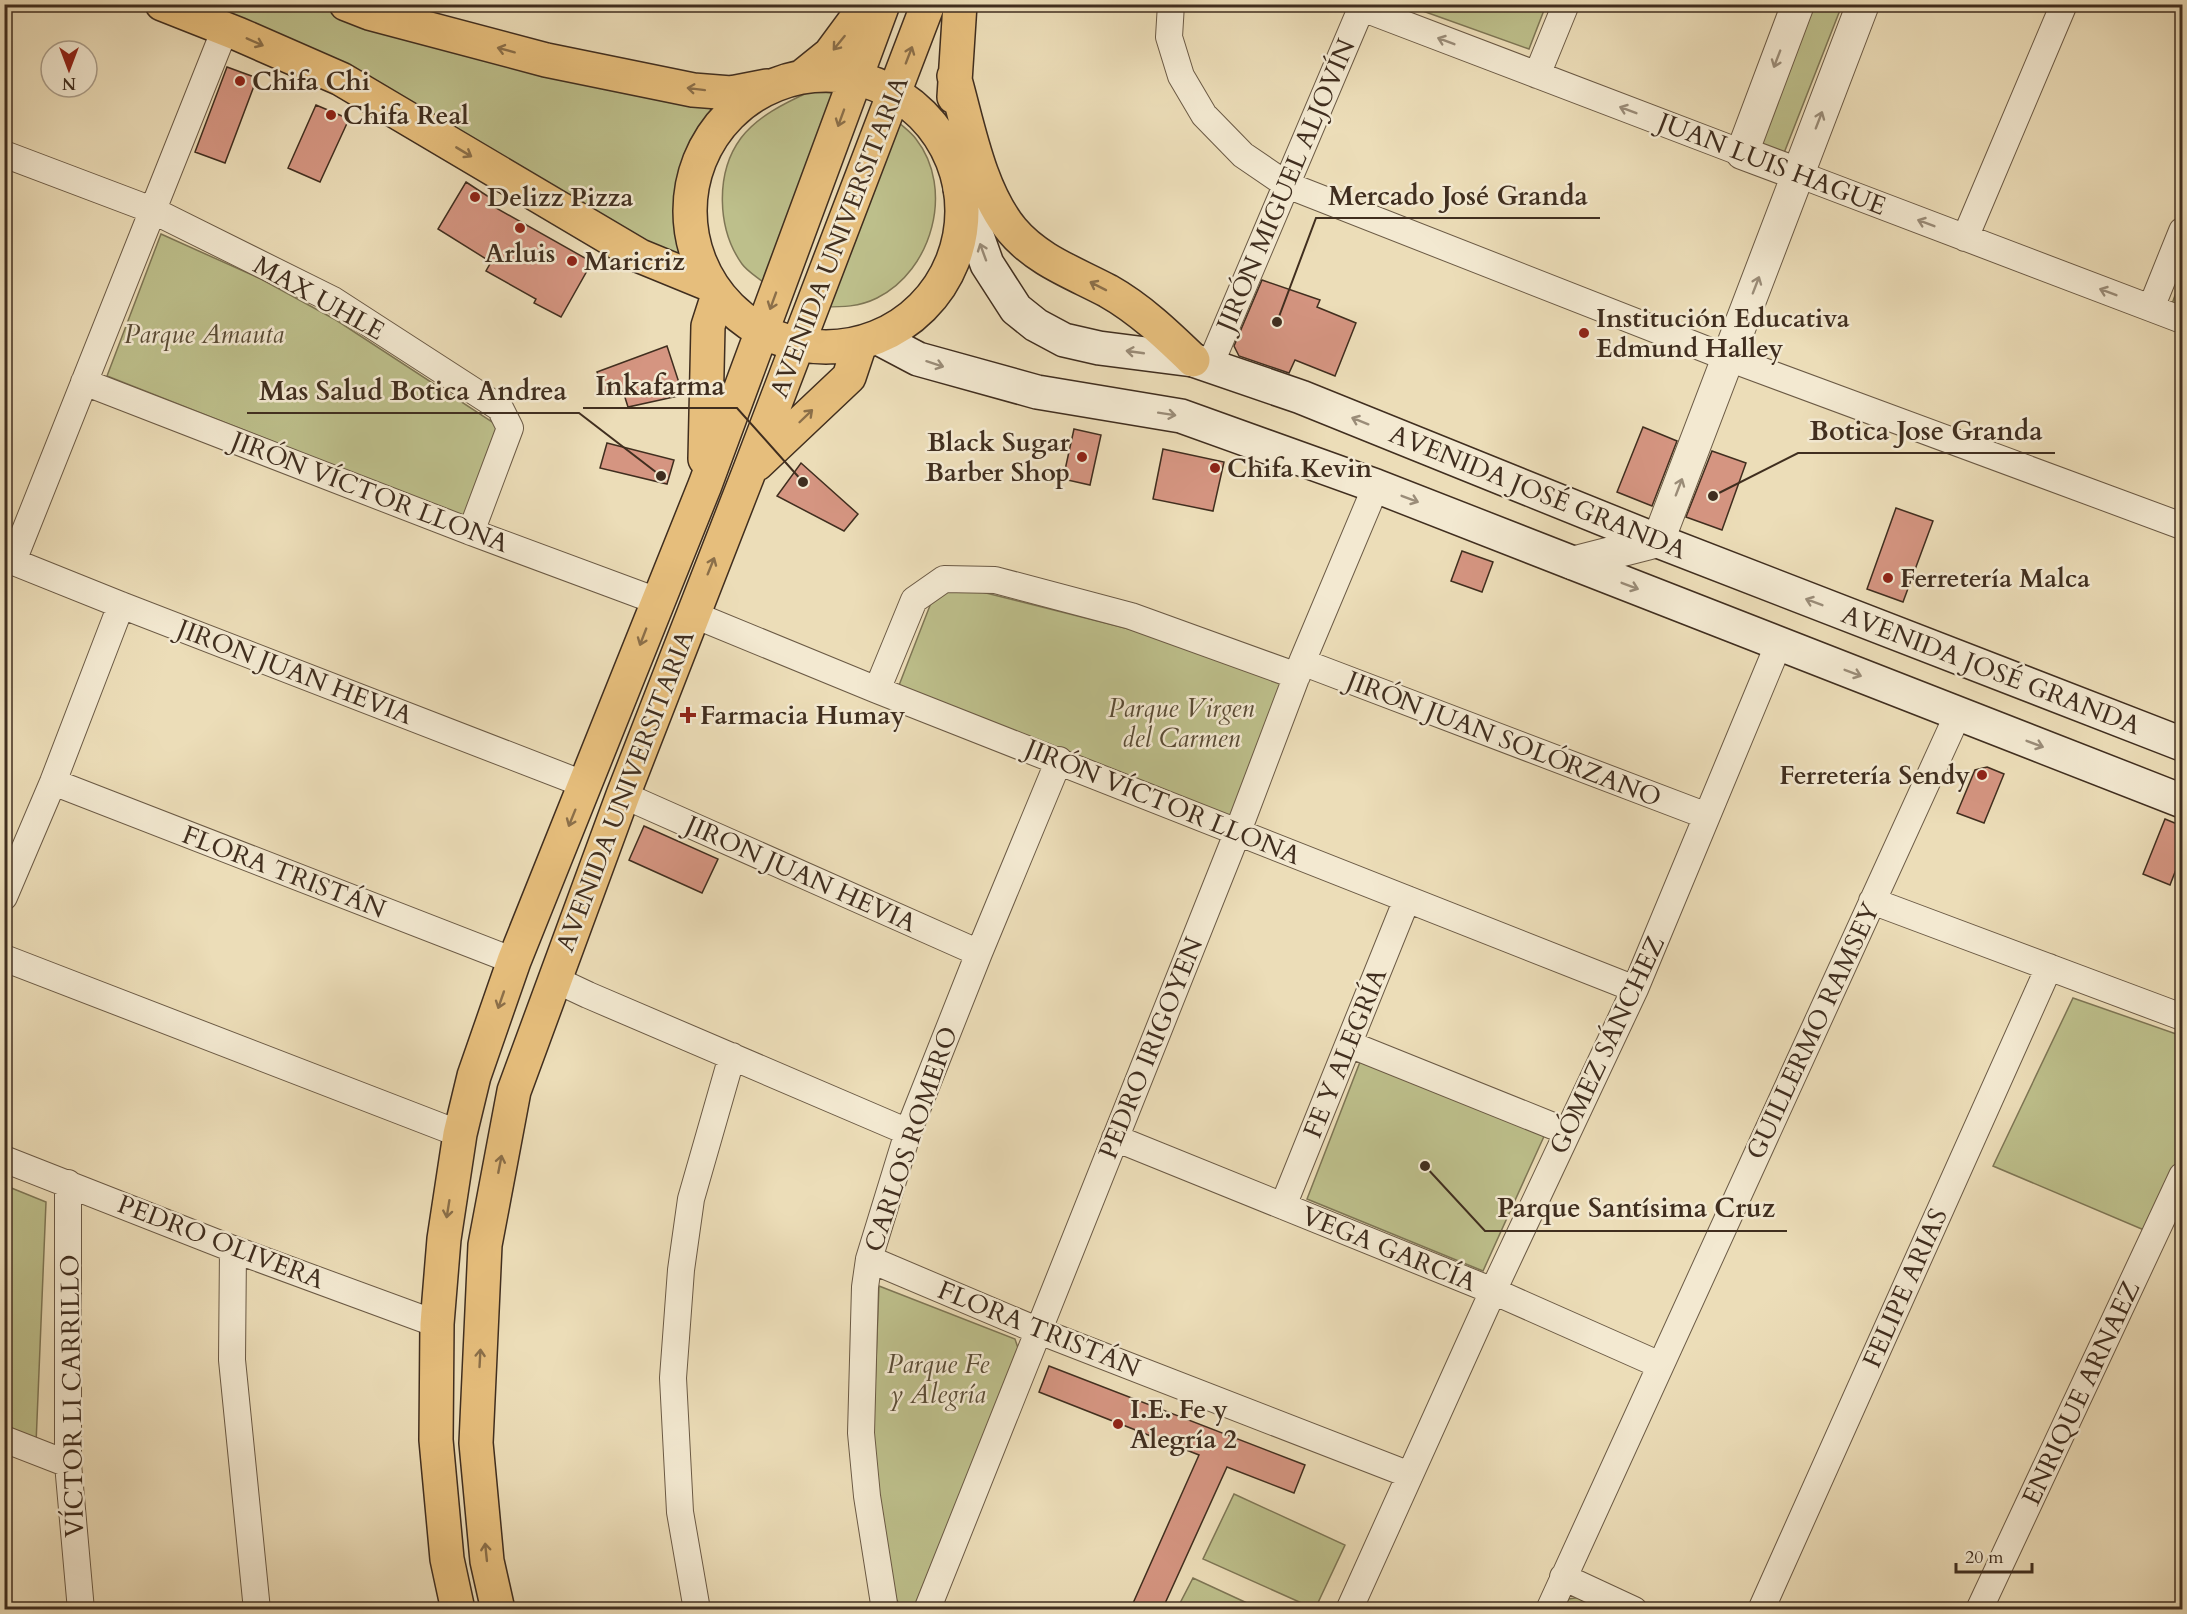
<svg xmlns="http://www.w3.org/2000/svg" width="2187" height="1614" font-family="Cardo,serif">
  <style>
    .green { fill: #bdbf8b; stroke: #7e7655; stroke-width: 1.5 }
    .building { fill: #d59581; stroke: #402e1f; stroke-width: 1.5 }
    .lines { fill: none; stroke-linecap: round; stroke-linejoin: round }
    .minor-casing { stroke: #6b5a45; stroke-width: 28 }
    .tertiary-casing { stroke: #6b5a45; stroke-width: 34 }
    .secondary-casing { stroke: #402e1f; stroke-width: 36 }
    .primary-casing { stroke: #402e1f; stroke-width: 36 }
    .minor { stroke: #f3e9d1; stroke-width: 26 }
    .tertiary { stroke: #f3e9d1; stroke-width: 32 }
    .secondary { stroke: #f3e9d1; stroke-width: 33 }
    .primary { stroke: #e6be7c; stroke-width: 33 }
    .oneway { stroke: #9a8c78 }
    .oneway2 { stroke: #8b6f49 }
    .poi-dot { fill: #8f2418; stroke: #f3e9d1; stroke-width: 2 }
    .labels { text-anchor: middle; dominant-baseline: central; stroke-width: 5; stroke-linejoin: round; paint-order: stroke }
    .poi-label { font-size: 26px; font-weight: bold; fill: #402e1f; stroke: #f3e9d1; text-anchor: start }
    .street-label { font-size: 26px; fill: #402e1f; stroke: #f3e9d1 }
    .park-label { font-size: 26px; font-style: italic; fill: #594b35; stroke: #f3e9d1 }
    .leader { fill: none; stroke: #402e1f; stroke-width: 2 }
    .callout-dot { fill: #402e1f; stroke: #f3e9d1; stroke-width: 2 }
    .callout-label { font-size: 27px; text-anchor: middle; font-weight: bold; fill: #402e1f; stroke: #f3e9d1; stroke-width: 5; stroke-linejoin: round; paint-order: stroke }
  </style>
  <rect width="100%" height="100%" fill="#ecddb8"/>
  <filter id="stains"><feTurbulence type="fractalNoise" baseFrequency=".00333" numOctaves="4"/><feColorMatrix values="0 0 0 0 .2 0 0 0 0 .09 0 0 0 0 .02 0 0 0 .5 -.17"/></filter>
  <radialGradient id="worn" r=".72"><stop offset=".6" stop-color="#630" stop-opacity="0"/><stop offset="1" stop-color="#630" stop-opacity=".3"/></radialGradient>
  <path class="green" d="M201 5H312L453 46 697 101 710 108 713 116C695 147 681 181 682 218 683 233 686 249 687 264Z
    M1406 5H1546L1529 49Z
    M1810 5H1842L1784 153 1756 143Z
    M809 92 836 93 763 282C757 277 747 271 742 264 717 229 715 173 741 138 758 116 785 103 809 92Z
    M896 120C902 126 911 132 916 139 955 189 932 271 877 298 859 307 842 307 823 307Z
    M161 234 261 279 336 320 500 427 464 517 107 376Z
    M2182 276V317L2169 312Z
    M954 585 1141 632 1285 681 1229 820 896 693 936 590Z
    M2073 998 2182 1036V1152L2144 1230 1993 1166Z
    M1360 1062 1546 1132 1483 1271 1307 1199Z
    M4 1185 46 1202 36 1444 5 1431Z
    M879 1286 1015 1339 1018 1348 916 1609H903L895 1598 872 1463Z
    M1234 1494 1345 1545 1315 1609 1203 1559Z
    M1193 1578 1260 1609H1177Z
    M1582 1597 1607 1610H1564L1568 1599Z"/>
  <path class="building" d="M227 67 257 78 225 163 195 152Z
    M316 105 349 119 320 182 288 168Z
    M466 182 492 199 489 204 592 262 561 317 534 303 536 299 486 271 491 262 438 229Z
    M1262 280 1320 300 1317 307 1356 323 1335 376 1295 360 1289 373 1239 356 1234 346Z
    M667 346 683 395 628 407 623 391 606 395 597 372Z
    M1643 427 1677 441 1652 506 1617 492Z
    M1074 429 1101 435 1090 485 1063 479Z
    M607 443 674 460 667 484 600 468Z
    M1163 449 1224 462 1213 511 1153 499Z
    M1712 451 1746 463 1722 530 1686 517Z
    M801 463 858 514 844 531 777 496Z
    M1896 508 1933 521 1903 602 1867 589Z
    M1462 551 1493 562 1482 592 1451 581Z
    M1987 767 2004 774 1984 823 1957 813 1975 770Z
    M2165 819 2182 826V854L2170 885 2143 874Z
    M644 826 718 859 702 893 629 860Z
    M1049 1366 1305 1465 1294 1493 1227 1467 1162 1610H1130L1199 1455 1039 1392Z"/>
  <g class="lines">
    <g class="minor-casing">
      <path id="minor" d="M1171 4 1169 37 1181 76 1204 115 1243 155 1287 185 1728 358 2182 526
        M1362 8 1742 153
        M1537 75 1566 4
        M4 154 152 210 333 300 500 408 510 428 471 532
        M1798 174 2182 320
        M1965 238 2064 4
        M2151 308 2182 231
        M1210 365 1363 4
        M84 382 471 532 657 601
        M4 558 121 605 586 785
        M13 561 225 29
        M692 614 877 690 1635 989
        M1302 662 1707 816
        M877 690 914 600 944 579 995 580 1131 616 1297 676
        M53 782 514 961
        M623 795 979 953
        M4 897 53 782 121 605
        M1872 901 2182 1017
        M4 958 460 1134
        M554 979 588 995 908 1132
        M1349 1044 1553 1126
        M1115 1138 1493 1291 1660 1365
        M4 1159 233 1249 437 1324
        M68 1183V1464L81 1610
        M1283 1206 1407 899
        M233 1249 232 1360 257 1610
        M869 1259 1039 1331 1410 1475
        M4 1439 68 1464
        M1563 1577 1634 1610
        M697 1610 680 1512 673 1378 681 1270 691 1199 732 1056
        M885 1610 867 1496 861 1433 865 1287 869 1259 908 1132 979 953 1059 760
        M927 1610 1238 831 1302 662 1376 486
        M1349 1610 1493 1291 1635 989 1779 643
        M1549 1610 1958 714
        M1761 1610 2049 967
        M1979 1610 2182 1176"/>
    </g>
    <g class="tertiary-casing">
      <path id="tertiary" d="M1798 4 1742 153 1798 174
        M1572 563 1658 541 1863 4"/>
    </g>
    <g class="secondary-casing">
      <path id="secondary" d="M960 188 987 264 1016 309 1036 325 1064 340 1099 348 1193 360 1301 397 1658 541 2182 744
        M882 340 918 359 1037 392 1181 416 1376 486 2182 801"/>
    </g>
    <g class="primary-casing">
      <path id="primary" d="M162 4 238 34 341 79 640 256 706 283
        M346 4 369 13 546 60 693 90 731 93 767 86
        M804 75 830 54 867 4
        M690 211a136 136 0 1 1 272 0a136 136 0 1 1-272 0Z
        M954 76C968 125 979 190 1012 230 1037 260 1074 273 1108 291 1140 309 1167 335 1193 360
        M954 97 960 4
        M705 459 708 326 717 298
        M757 464 849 377 859 347
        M458 1610 447 1559 436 1440 437 1324 444 1239 460 1134 474 1076 514 961 705 485 883 4
        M498 1610 487 1561 476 1443 485 1245 514 1091 623 795 749 472 928 4"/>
    </g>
    <use href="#minor" class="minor"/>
    <use href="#tertiary" class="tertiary"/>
    <use href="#secondary" class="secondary"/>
    <use href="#primary" class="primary"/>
  </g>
  <defs><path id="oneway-shaft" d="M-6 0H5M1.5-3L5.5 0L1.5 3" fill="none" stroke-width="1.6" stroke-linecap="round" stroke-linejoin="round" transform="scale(1.5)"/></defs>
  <g class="oneway">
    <use href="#oneway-shaft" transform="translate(1446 41) rotate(-159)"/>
    <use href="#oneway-shaft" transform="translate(1777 59) rotate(111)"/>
    <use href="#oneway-shaft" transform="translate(1628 110) rotate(-159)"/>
    <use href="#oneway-shaft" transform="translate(1819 120) rotate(-69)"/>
    <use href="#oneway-shaft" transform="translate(1926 223) rotate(-159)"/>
    <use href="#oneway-shaft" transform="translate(983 252) rotate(-110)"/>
    <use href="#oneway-shaft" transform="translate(1756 285) rotate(-69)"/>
    <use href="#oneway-shaft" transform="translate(2108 292) rotate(-159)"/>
    <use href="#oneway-shaft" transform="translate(1135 352) rotate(-172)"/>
    <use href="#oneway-shaft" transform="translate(935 364) rotate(18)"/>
    <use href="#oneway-shaft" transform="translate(1167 414) rotate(9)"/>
    <use href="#oneway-shaft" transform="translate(1360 421) rotate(-158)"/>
    <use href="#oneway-shaft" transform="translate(1679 487) rotate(-69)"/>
    <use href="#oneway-shaft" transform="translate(1410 499) rotate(21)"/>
    <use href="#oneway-shaft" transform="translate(1630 586) rotate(21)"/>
    <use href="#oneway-shaft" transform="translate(1814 602) rotate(-159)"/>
    <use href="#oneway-shaft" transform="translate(1853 673) rotate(21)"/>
    <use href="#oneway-shaft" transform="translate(2035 744) rotate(21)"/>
  </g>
  <g class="oneway2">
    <use href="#oneway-shaft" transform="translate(255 42) rotate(24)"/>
    <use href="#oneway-shaft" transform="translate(839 43) rotate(129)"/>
    <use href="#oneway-shaft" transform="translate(506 50) rotate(-165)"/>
    <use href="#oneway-shaft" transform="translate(909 55) rotate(-69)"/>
    <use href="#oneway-shaft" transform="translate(696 89) rotate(-173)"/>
    <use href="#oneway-shaft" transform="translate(841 118) rotate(110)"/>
    <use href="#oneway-shaft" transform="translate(464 152) rotate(31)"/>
    <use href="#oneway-shaft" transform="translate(1098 286) rotate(-153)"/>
    <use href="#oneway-shaft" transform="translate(773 301) rotate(110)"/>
    <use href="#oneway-shaft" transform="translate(806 416) rotate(-44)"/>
    <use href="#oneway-shaft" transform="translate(711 566) rotate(-68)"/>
    <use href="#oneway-shaft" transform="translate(643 637) rotate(111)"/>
    <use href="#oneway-shaft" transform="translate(572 818) rotate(112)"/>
    <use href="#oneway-shaft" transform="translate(501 1000) rotate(109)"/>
    <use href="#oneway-shaft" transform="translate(500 1164) rotate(-79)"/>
    <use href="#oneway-shaft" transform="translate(448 1209) rotate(99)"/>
    <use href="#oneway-shaft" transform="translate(480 1358) rotate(-87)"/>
    <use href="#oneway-shaft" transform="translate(486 1552) rotate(-96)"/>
  </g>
  <g class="poi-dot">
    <circle cx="240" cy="81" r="6"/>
    <circle cx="331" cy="115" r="6"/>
    <circle cx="475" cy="197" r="6"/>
    <circle cx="520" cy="228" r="6"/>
    <circle cx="572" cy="261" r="6"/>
    <circle cx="1584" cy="333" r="6"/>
    <circle cx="1082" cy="457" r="6"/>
    <circle cx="1215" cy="468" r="6"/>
    <circle cx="1888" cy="578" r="6"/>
    <path d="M685 706h6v6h6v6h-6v6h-6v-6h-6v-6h6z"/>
    <circle cx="1982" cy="775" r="6"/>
    <circle cx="1118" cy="1424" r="6"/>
  </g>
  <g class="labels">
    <g class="poi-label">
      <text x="252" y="81">Chifa Chi</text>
      <text x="343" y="115">Chifa Real</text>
      <text x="487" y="197">Delizz Pizza</text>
      <text x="520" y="253" text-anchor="middle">Arluis</text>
      <text x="584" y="261">Maricriz</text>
      <text x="1596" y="318">Institución Educativa<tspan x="1596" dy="30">Edmund Halley</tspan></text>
      <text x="1070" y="442" text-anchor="end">Black Sugar<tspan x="1070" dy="30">Barber Shop</tspan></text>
      <text x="1227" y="468">Chifa Kevin</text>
      <text x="1900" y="578">Ferretería Malca</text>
      <text x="700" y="715">Farmacia Humay</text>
      <text x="1970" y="775" text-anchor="end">Ferretería Sendy</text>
      <text x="1130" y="1409">I.E. Fe y<tspan x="1130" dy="30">Alegría 2</tspan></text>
    </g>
    <g class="street-label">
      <text transform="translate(1772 164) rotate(21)">JUAN LUIS HAGUE</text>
      <text transform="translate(1286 185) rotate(-67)">JIRÓN MIGUEL ALJOVÍN</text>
      <text transform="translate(839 237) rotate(-69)">AVENIDA UNIVERSITARIA</text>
      <text transform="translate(319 298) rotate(29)">MAX UHLE</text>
      <text transform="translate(370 492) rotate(21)">JIRÓN VÍCTOR LLONA</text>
      <text transform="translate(1538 492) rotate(22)">AVENIDA JOSÉ GRANDA</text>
      <text transform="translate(1991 670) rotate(21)">AVENIDA JOSÉ GRANDA</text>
      <text transform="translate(295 672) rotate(21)">JIRON JUAN HEVIA</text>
      <text transform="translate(1504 739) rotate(21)">JIRÓN JUAN SOLÓRZANO</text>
      <text transform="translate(625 791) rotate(-69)">AVENIDA UNIVERSITARIA</text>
      <text transform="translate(1163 802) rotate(22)">JIRÓN VÍCTOR LLONA</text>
      <text transform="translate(284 872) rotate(21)">FLORA TRISTÁN</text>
      <text transform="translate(801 874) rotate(24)">JIRON JUAN HEVIA</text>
      <text transform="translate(1813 1031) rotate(-65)">GUILLERMO RAMSEY</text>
      <text transform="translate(1607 1045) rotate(-65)">GÓMEZ SÁNCHEZ</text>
      <text transform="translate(1151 1048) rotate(-68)">PEDRO IRIGOYEN</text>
      <text transform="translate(1345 1053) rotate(-68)">FE Y ALEGRÍA</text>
      <text transform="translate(911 1139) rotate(-71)">CARLOS ROMERO</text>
      <text transform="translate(221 1242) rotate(21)">PEDRO OLIVERA</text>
      <text transform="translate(1389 1249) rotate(22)">VEGA GARCÍA</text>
      <text transform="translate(1905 1288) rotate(-66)">FELIPE ARIAS</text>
      <text transform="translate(1039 1329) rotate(22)">FLORA TRISTÁN</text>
      <text transform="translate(2081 1393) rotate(-65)">ENRIQUE ARNAEZ</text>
      <text transform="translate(72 1396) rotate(-91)">VÍCTOR LI CARRILLO</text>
    </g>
    <g class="park-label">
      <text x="204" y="334">Parque Amauta</text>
      <text x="1181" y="708">Parque Virgen<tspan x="1181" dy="30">del Carmen</tspan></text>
      <text x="938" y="1364">Parque Fe<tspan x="938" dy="30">y Alegría</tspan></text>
    </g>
  </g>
  <path class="leader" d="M1277 322L1316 218H1600M803 482L737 408H583M661 476L579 413H247M1713 496L1798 453H2055M1425 1166L1485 1231H1787"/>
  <g class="callout-dot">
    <circle cx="1277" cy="322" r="6"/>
    <circle cx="803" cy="482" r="6"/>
    <circle cx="661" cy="476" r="6"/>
    <circle cx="1713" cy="496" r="6"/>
    <circle cx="1425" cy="1166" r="6"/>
  </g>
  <g class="callout-label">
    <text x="1458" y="205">Mercado José Granda</text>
    <text x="660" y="395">Inkafarma</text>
    <text x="413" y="400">Mas Salud Botica Andrea</text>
    <text x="1926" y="440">Botica Jose Granda</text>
    <text x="1636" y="1217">Parque Santísima Cruz</text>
  </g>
  <rect width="2187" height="1614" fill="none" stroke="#ecddb8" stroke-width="24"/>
  <rect x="6" y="6" width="2175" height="1602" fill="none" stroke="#402e1f" stroke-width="3"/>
  <rect x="12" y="12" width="2163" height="1590" fill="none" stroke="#402e1f" stroke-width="1.5"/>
  <g transform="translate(69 69) rotate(180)"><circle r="28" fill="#f3e9d1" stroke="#ab9e8a" stroke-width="1.5"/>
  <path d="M0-4.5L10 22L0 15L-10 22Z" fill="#8f2418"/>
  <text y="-9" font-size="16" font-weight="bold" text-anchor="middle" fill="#402e1f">N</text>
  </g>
  <path d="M1956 1563v9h76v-9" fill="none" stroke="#402e1f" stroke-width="3"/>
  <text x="1965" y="1563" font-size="18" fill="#402e1f" stroke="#f3e9d1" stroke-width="4.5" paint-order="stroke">20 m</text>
  <rect width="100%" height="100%" filter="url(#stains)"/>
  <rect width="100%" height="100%" fill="url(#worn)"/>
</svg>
